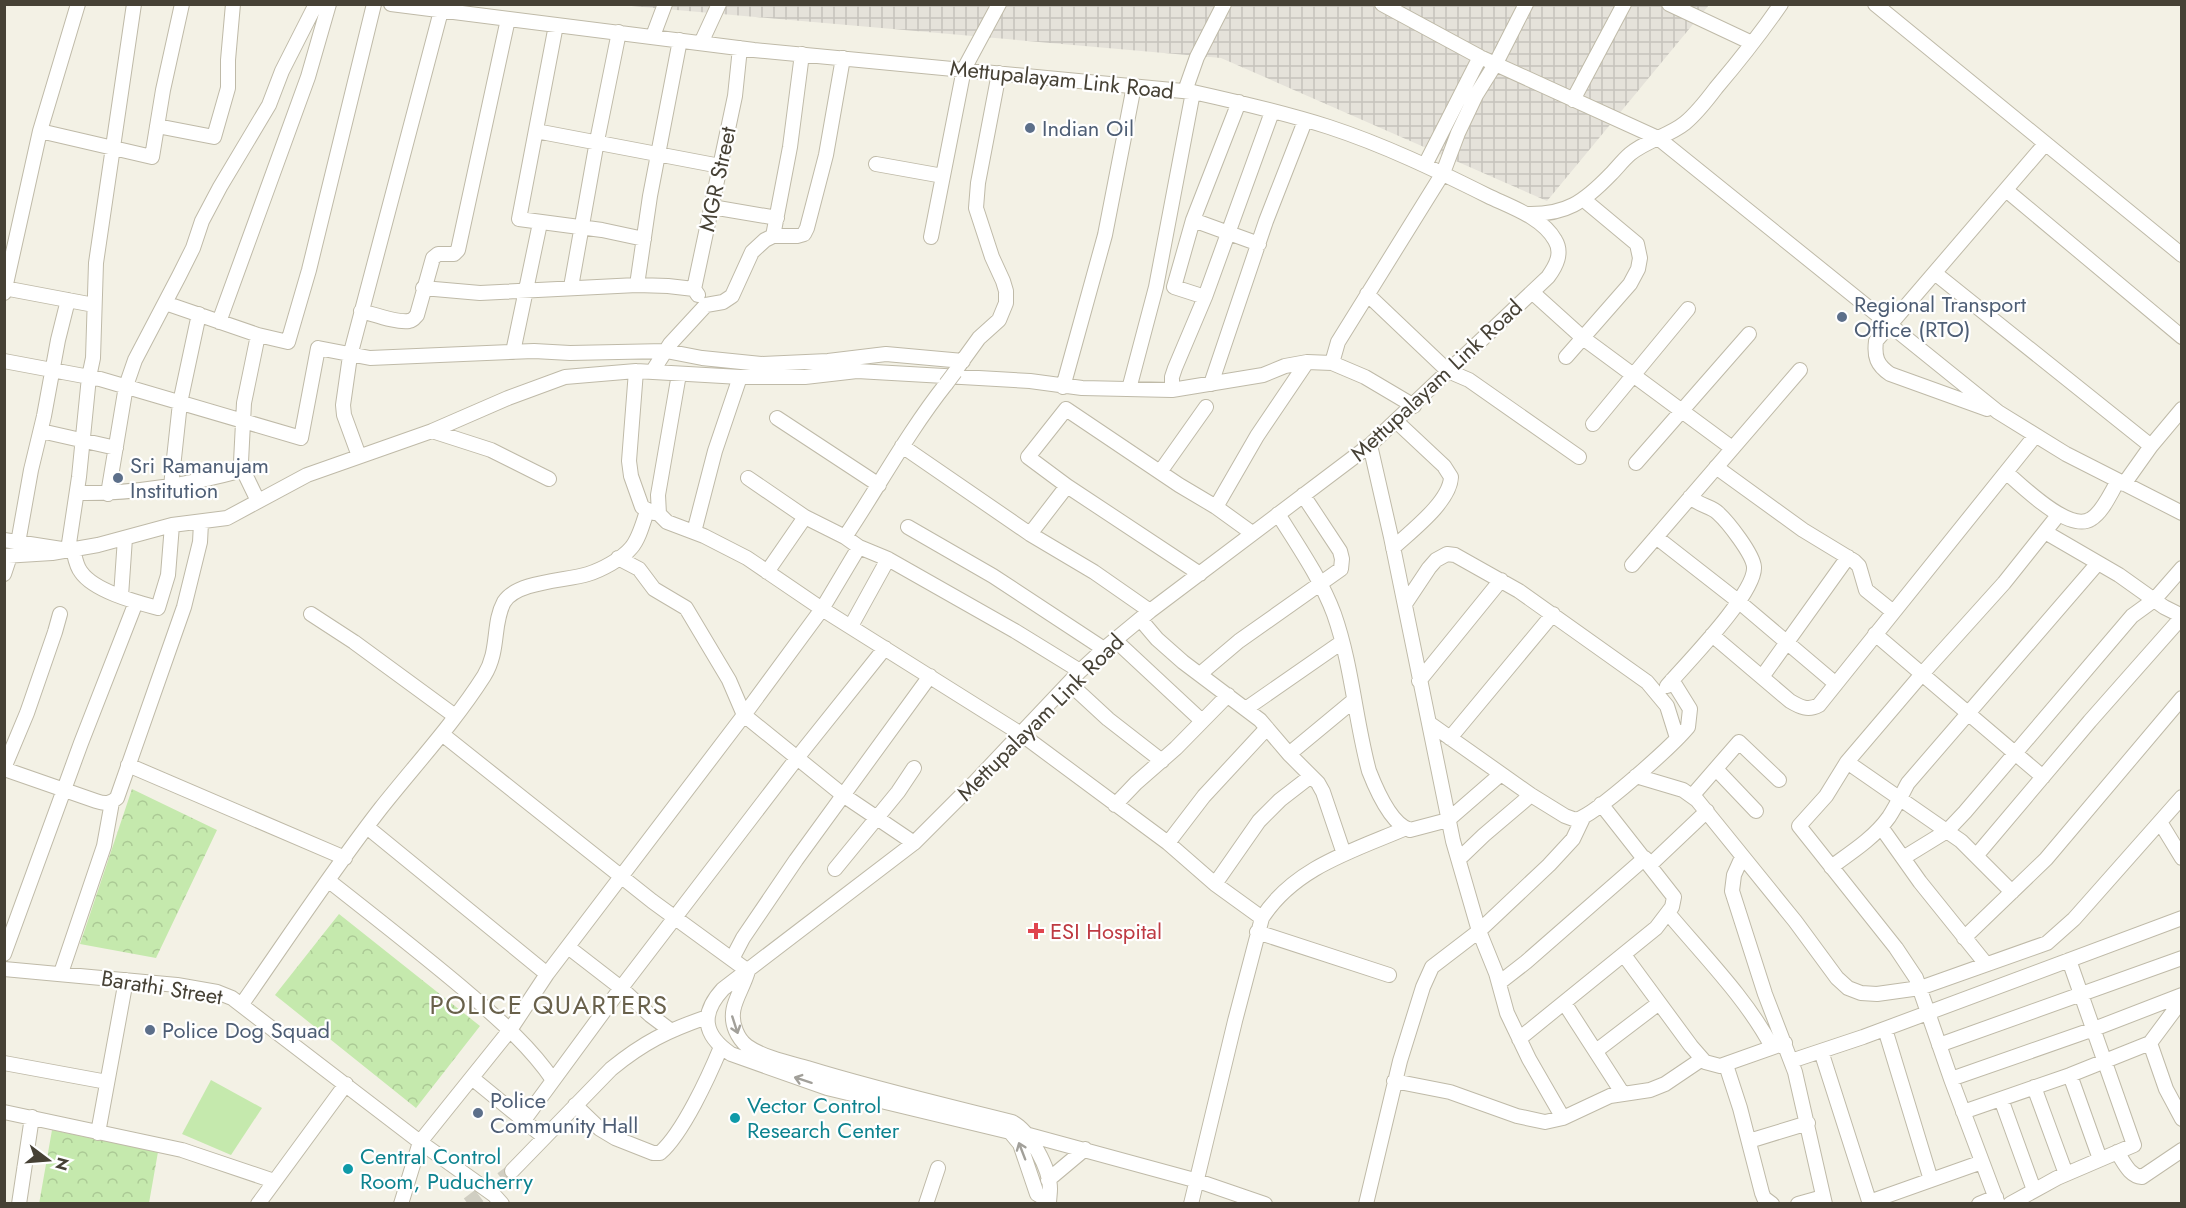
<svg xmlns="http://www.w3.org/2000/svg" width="2186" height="1208" font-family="Jost,sans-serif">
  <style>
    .industrial { fill: url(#industrial-grid) }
    .forest { fill: url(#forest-crowns) }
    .pitch { fill: #c5e9ad }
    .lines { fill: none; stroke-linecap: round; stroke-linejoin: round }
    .minor-tunnel { stroke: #d0cec2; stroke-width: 14; stroke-dasharray: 14 7; stroke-linecap: butt }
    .minor-casing { stroke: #bfbaa8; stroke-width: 16 }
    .minor { stroke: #fff; stroke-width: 14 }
    .minor-bridge-casing { stroke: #bfbaa8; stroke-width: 16; stroke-linecap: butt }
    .minor-bridge { stroke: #fff; stroke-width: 14 }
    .oneway { stroke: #a2a09a }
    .service-dot { fill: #5c6f8a; stroke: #fff; stroke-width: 2 }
    .health-dot { fill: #e0444e; stroke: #fff; stroke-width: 2 }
    .culture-dot { fill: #0f9aa8; stroke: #fff; stroke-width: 2 }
    .labels { text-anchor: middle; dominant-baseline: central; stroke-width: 4.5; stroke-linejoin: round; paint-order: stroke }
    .street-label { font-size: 22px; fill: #464135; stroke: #fff }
    .service-label { font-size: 22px; fill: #4e5e75; stroke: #fff; text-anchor: start }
    .health-label { font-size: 22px; fill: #be3a42; stroke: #fff; text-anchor: start }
    .culture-label { font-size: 22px; fill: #0d838f; stroke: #fff; text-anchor: start }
    .quarter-label { font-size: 26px; letter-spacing: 1.5px; fill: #69614b; stroke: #fff }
  </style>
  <defs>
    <pattern id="industrial-grid" width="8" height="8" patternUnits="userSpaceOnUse" patternTransform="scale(1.5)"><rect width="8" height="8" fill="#e5e2da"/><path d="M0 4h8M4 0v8" fill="none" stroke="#c6c3bc"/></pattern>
    <pattern id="forest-crowns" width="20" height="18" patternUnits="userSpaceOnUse" patternTransform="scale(1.5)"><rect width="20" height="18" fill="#c5e9ad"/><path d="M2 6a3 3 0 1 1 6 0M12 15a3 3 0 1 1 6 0" fill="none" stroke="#abc995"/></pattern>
  </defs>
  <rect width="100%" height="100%" fill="#f3f1e5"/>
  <path class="industrial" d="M620 5H1709L1547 201 1221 58Z"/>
  <path class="forest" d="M132 789 217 830 156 958 80 944Z
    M339 914 480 1026 416 1108 275 995Z
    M52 1130 158 1152 149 1203 39 1204Z"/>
  <path class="pitch" d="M211 1080 262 1108 231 1155 182 1134Z"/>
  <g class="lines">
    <path class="minor-tunnel" d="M468 1204 512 1171"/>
    <g class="minor-casing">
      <path id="minor" d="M391 4 754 50 1193 92C1238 102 1285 113 1329 127 1384 145 1436 170 1488 196 1511 207 1542 217 1555 240 1563 253 1556 266 1548 277L1370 445 1150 611 1104 649 1080 671 974 783 914 843 723 989C700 1014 703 1035 731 1054L827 1088 1010 1132 1020 1144 1037 1194 1048 1200
        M1382 4 1480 57 1658 138 1998 412 2066 454 2182 513
        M1669 4 1752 43
        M1875 4 2182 255
        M556 25 519 219 602 230 644 239
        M653 36 665 4
        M701 43 719 4
        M1185 91 1197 57 1224 4
        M1573 100 1624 4
        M157 126 214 137 228 88V60L233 4
        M40 131 152 157 163 90 182 4
        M536 131 720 166
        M876 164 943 176
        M1425 165 1480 57
        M2006 190 2182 337
        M712 207 777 218
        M1527 214C1566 215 1584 202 1611 174 1617 168 1623 160 1630 154 1647 140 1669 136 1685 123 1697 113 1707 100 1716 88 1739 61 1761 33 1781 4
        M1193 220 1259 244
        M773 236 790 147 802 54
        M931 237 964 69 999 4
        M1936 274 2151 446
        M637 285 650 196 680 40
        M571 287 597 141 619 32
        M4 288 94 305
        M423 288 480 293 637 285 668 286 694 289
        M1532 292 1583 338 1732 448
        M4 293 40 131 78 4
        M1367 294 1448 371 1469 380 1579 457
        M698 295 694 289 735 96 740 48
        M1205 297 1174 287 1193 220 1239 102
        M165 303 258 335 288 342 309 270 374 4
        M361 311C373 314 397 323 409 321 414 320 414 318 417 315L433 258 438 254H454L458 250 508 19
        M219 322 308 77 329 4
        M258 335 244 403 241 462 243 470 258 501
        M513 352 540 223
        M1566 357 1630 284 1638 269 1640 258 1637 244 1583 199
        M4 361 100 379 301 438 318 348 370 358 534 351 570 353 666 351 702 358 761 364 828 361 886 354 963 361
        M1332 363 1338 342 1443 173 1458 133 1476 95 1496 63 1526 4
        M958 367 979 338 999 320 1006 303V291L1003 281 992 257 976 208 978 183 999 73
        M636 371 629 461 631 476 642 507 654 513
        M652 372 670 344 706 305 723 302 732 296 752 252 765 240 773 236H797L804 234 807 228 826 155 843 58
        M679 374 658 495 659 514 667 522 704 536 747 558 822 609 1021 734 1168 843 1215 884 1262 918
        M1211 384 1266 221 1305 121
        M1063 387 1105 235 1134 86
        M1129 389 1156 287 1193 92
        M1172 390V377L1175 368 1205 297 1272 112
        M1987 409 1890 374C1877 365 1874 357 1876 341L2045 144
        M777 418 879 485
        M1593 424 1688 309
        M41 431 116 448
        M432 431 491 450 549 479
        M1370 445 1391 537 1453 841 1479 931 1496 973 1507 1013 1529 1059 1563 1118
        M902 446 1030 534 1094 572 1150 611
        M359 456 344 415 343 405 350 356 441 11
        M1636 463 1749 334
        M1716 467 1803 530 1854 561 1859 566 1866 590 1892 611
        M1160 472 1206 407
        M2006 472C2022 486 2069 533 2091 519 2103 512 2111 492 2118 481
        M748 478 805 517 845 537 859 547 888 559 1015 631 1080 671
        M2124 484 2151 446 2182 409
        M171 486 180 403 199 314
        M77 493C134 494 188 485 243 470
        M108 494 126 386 135 360 179 276 193 248 202 221 220 187 269 105 282 71 316 4
        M1216 507 1257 436 1307 362
        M1278 514C1298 546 1321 579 1334 614 1352 665 1355 719 1369 771 1376 789 1391 824 1410 830L1448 820 1501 774
        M908 527 993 576 1104 649
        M694 532 715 451 740 377
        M2045 532 2119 575 2164 607 2182 616
        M1030 534 1067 486
        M845 537C879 486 908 432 946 384
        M1656 537 1738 601 1836 684
        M4 540 68 550 79 477 89 377 93 358 96 263 134 4
        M18 543 31 470 44 416 58 340 68 300
        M1393 548C1411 531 1450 502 1451 477L1444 466 1397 422
        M73 549C75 557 76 566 81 572 94 591 136 602 158 608L168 575 172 525
        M4 556 52 553 98 545 172 525 227 518 307 475 432 431 508 398 565 377 636 371 740 377H805L857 371 1030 381 1082 388 1172 390 1263 375 1285 366 1307 362 1332 363 1365 377 1414 406
        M618 558 639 569 654 589 686 608 729 680 744 715 843 795 914 843
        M1632 565 1800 370
        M767 572 805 517
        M4 574 10 556
        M1200 574 1067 486 1028 457 1066 409 1179 485 1216 507 1252 533
        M121 596 125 538
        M1405 604 1429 568 1436 560 1447 554 1455 555 1519 591 1647 682 1667 706 1677 738
        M311 614 354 642 455 716
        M1140 619 1157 639 1183 662 1260 720 1289 754 1318 783 1323 792 1344 854
        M851 626 888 559
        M1875 634 2043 777
        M1712 635 1790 701C1800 707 1808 711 1819 705L2035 436
        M1115 640 1202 721
        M1200 674 1239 641 1341 569 1342 559 1340 551 1303 495
        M1762 677 1848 557
        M1419 681 1501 580
        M1069 683 1108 719 1162 761
        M1667 686C1685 665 1756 593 1754 567 1753 554 1728 522 1718 513 1711 506 1700 506 1690 497
        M1247 708 1342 642
        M1429 723 1531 795 1565 816 1576 820C1597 814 1672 746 1688 727L1690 709 1672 680
        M442 734 652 901 748 971
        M1450 738 1553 614
        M1289 754 1353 701
        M1847 762 1961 841 2012 892
        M128 765 345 858
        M4 768 27 713 55 632 60 614
        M4 769 96 801C105 804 110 804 117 798L184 607 200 542 201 523
        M1716 769 1756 811
        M1636 776 1683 790 1697 800 1795 921 1837 978 1848 988 1861 993 1877 994 1920 988 2047 943 2074 919 2182 797
        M1692 796 1739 742 1779 780
        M1115 805 1136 783 1176 748 1228 695
        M2160 822 2182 858
        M367 827 547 974
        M1881 827 1920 882 1986 964
        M1168 843 1204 796 1267 728
        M1976 856 2090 721 2182 617
        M1742 857 1734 875 1732 891 1765 994 1795 1072 1825 1204
        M1903 858 1947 831 1965 812 2132 616 2154 600 2182 568
        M1459 859 1484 835 1531 795
        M1650 865 1707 811
        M1831 867C1852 852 1874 838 1889 817 1896 806 1902 794 1908 783L2098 563
        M835 869 898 792 914 768
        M329 881C375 917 421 953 466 991 498 1019 529 1045 553 1080
        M1215 884 1259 821 1280 800 1311 776
        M1668 913C1703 955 1747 999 1772 1047
        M1257 932 1389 975
        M1964 938 2046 859 2182 698
        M568 947 621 988 650 1015 670 1030
        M4 954 81 743 136 602
        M1624 955 1691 1046 1705 1062 1720 1066 1785 1043
        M732 959 743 938 796 860 930 676
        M4 969 177 985 217 992 232 998 420 1142 494 1195 502 1204
        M748 971C742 993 726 1008 736 1031 738 1036 743 1043 747 1046 762 1057 789 1063 807 1068 875 1089 944 1105 1012 1122 1030 1131 1050 1169 1050 1189 1050 1194 1049 1199 1049 1204
        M61 973 104 846 112 802
        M1499 983 1526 962 1645 858
        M242 1004C288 938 332 871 381 808 416 764 454 723 484 676 500 650 492 624 504 602 517 581 566 581 588 574 601 570 622 559 631 548 639 539 643 523 647 511
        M1565 1004 1623 1094
        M1885 1029 1931 1180
        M1519 1039 1656 928 1672 907 1674 897 1601 804
        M2150 1043 2166 1089 2182 1119
        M1939 1045 2182 958
        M1596 1051 1659 1003
        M1821 1051 1870 1204
        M1791 1061 1863 1037 2182 918
        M4 1063 107 1082
        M1726 1065 1740 1108 1762 1193 1764 1198 1772 1204
        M2070 1075 2100 1159
        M472 1078 544 1137
        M1951 1079 2094 1029 2182 995
        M1394 1081 1450 1092 1517 1116 1545 1122 1563 1118 1610 1096 1650 1090 1665 1084 1702 1059
        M2034 1087 2066 1174
        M2001 1099 2034 1190
        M575 1105 600 1129 615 1138 653 1153H660C683 1133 709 1076 721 1047
        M4 1112 182 1150 274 1181
        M1963 1112 2070 1075 2150 1043 2182 1000
        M524 1120 621 988 797 758 885 648
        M98 1133 126 980
        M1029 1135 1198 1181 1265 1204
        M1749 1141 1808 1123
        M2117 1152C2124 1162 2129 1176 2142 1177L2182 1150
        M512 1171 611 1069C644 1042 667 1031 707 1017
        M1048 1180 1085 1149
        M1869 1202 1982 1162
        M19 1204 32 1117
        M258 1204 346 1084
        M401 1204 420 1142 510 1030 547 974 744 715 822 609 859 547
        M926 1204 938 1168
        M1191 1204 1235 1021 1262 918C1294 868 1352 851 1404 829
        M1366 1204 1400 1061 1423 987 1432 967 1479 931 1549 865 1573 839 1583 818
        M1798 1204 1823 1197
        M1979 1204 1996 1197
        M1998 1204 1951 1079 1916 978 1896 948 1799 826 1826 796 1847 762 1922 674 2004 583 2059 514
        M2010 1204 2057 1178 2134 1145 2069 960"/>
    </g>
    <use href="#minor" class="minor"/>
    <g class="minor-bridge-casing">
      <path id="minor-bridge" d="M946 384 955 372"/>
    </g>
    <use href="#minor-bridge" class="minor-bridge"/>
  </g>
  <defs><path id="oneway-shaft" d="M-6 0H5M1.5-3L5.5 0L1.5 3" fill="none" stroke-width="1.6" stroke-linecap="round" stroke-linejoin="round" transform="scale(1.5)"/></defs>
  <g class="oneway">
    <use href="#oneway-shaft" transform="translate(735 1025) rotate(72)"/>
    <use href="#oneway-shaft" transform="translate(803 1080) rotate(-162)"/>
    <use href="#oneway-shaft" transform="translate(1022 1151) rotate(-111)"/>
  </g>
  <g class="service-dot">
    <circle cx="1030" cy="128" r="6"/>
    <circle cx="1842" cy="317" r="6"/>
    <circle cx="118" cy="478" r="6"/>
    <circle cx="150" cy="1030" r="6"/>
    <circle cx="478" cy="1113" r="6"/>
  </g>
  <path class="health-dot" d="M1033 922h6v6h6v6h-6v6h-6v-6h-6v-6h6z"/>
  <g class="culture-dot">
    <circle cx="735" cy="1118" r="6"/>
    <circle cx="348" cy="1169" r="6"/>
  </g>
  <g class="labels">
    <g class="street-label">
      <text transform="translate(1062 79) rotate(6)">Mettupalayam Link Road</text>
      <text transform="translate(717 179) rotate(-78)">MGR Street</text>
      <text transform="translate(1436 380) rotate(-43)">Mettupalayam Link Road</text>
      <text transform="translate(1040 717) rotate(-45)">Mettupalayam Link Road</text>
      <text transform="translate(162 987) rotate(9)">Barathi Street</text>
    </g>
    <g class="service-label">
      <text x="1042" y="128">Indian Oil</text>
      <text x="1854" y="304">Regional Transport<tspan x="1854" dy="25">Office (RTO)</tspan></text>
      <text x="130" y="465">Sri Ramanujam<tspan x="130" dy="25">Institution</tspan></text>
      <text x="162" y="1030">Police Dog Squad</text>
      <text x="490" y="1100">Police<tspan x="490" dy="25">Community Hall</tspan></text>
    </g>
    <g class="health-label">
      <text x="1050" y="931">ESI Hospital</text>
    </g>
    <g class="culture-label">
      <text x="747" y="1105">Vector Control<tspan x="747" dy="25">Research Center</tspan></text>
      <text x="360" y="1156">Central Control<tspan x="360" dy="25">Room, Puducherry</tspan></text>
    </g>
    <g class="quarter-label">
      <text x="549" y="1005">POLICE QUARTERS</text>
    </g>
  </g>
  <rect width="2186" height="1208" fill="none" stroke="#464135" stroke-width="12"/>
  <g transform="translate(48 1160) rotate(106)" stroke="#ffffff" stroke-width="4.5" paint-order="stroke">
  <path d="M0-4.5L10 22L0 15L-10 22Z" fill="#464135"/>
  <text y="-9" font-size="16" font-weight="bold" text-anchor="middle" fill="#464135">N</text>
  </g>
</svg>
